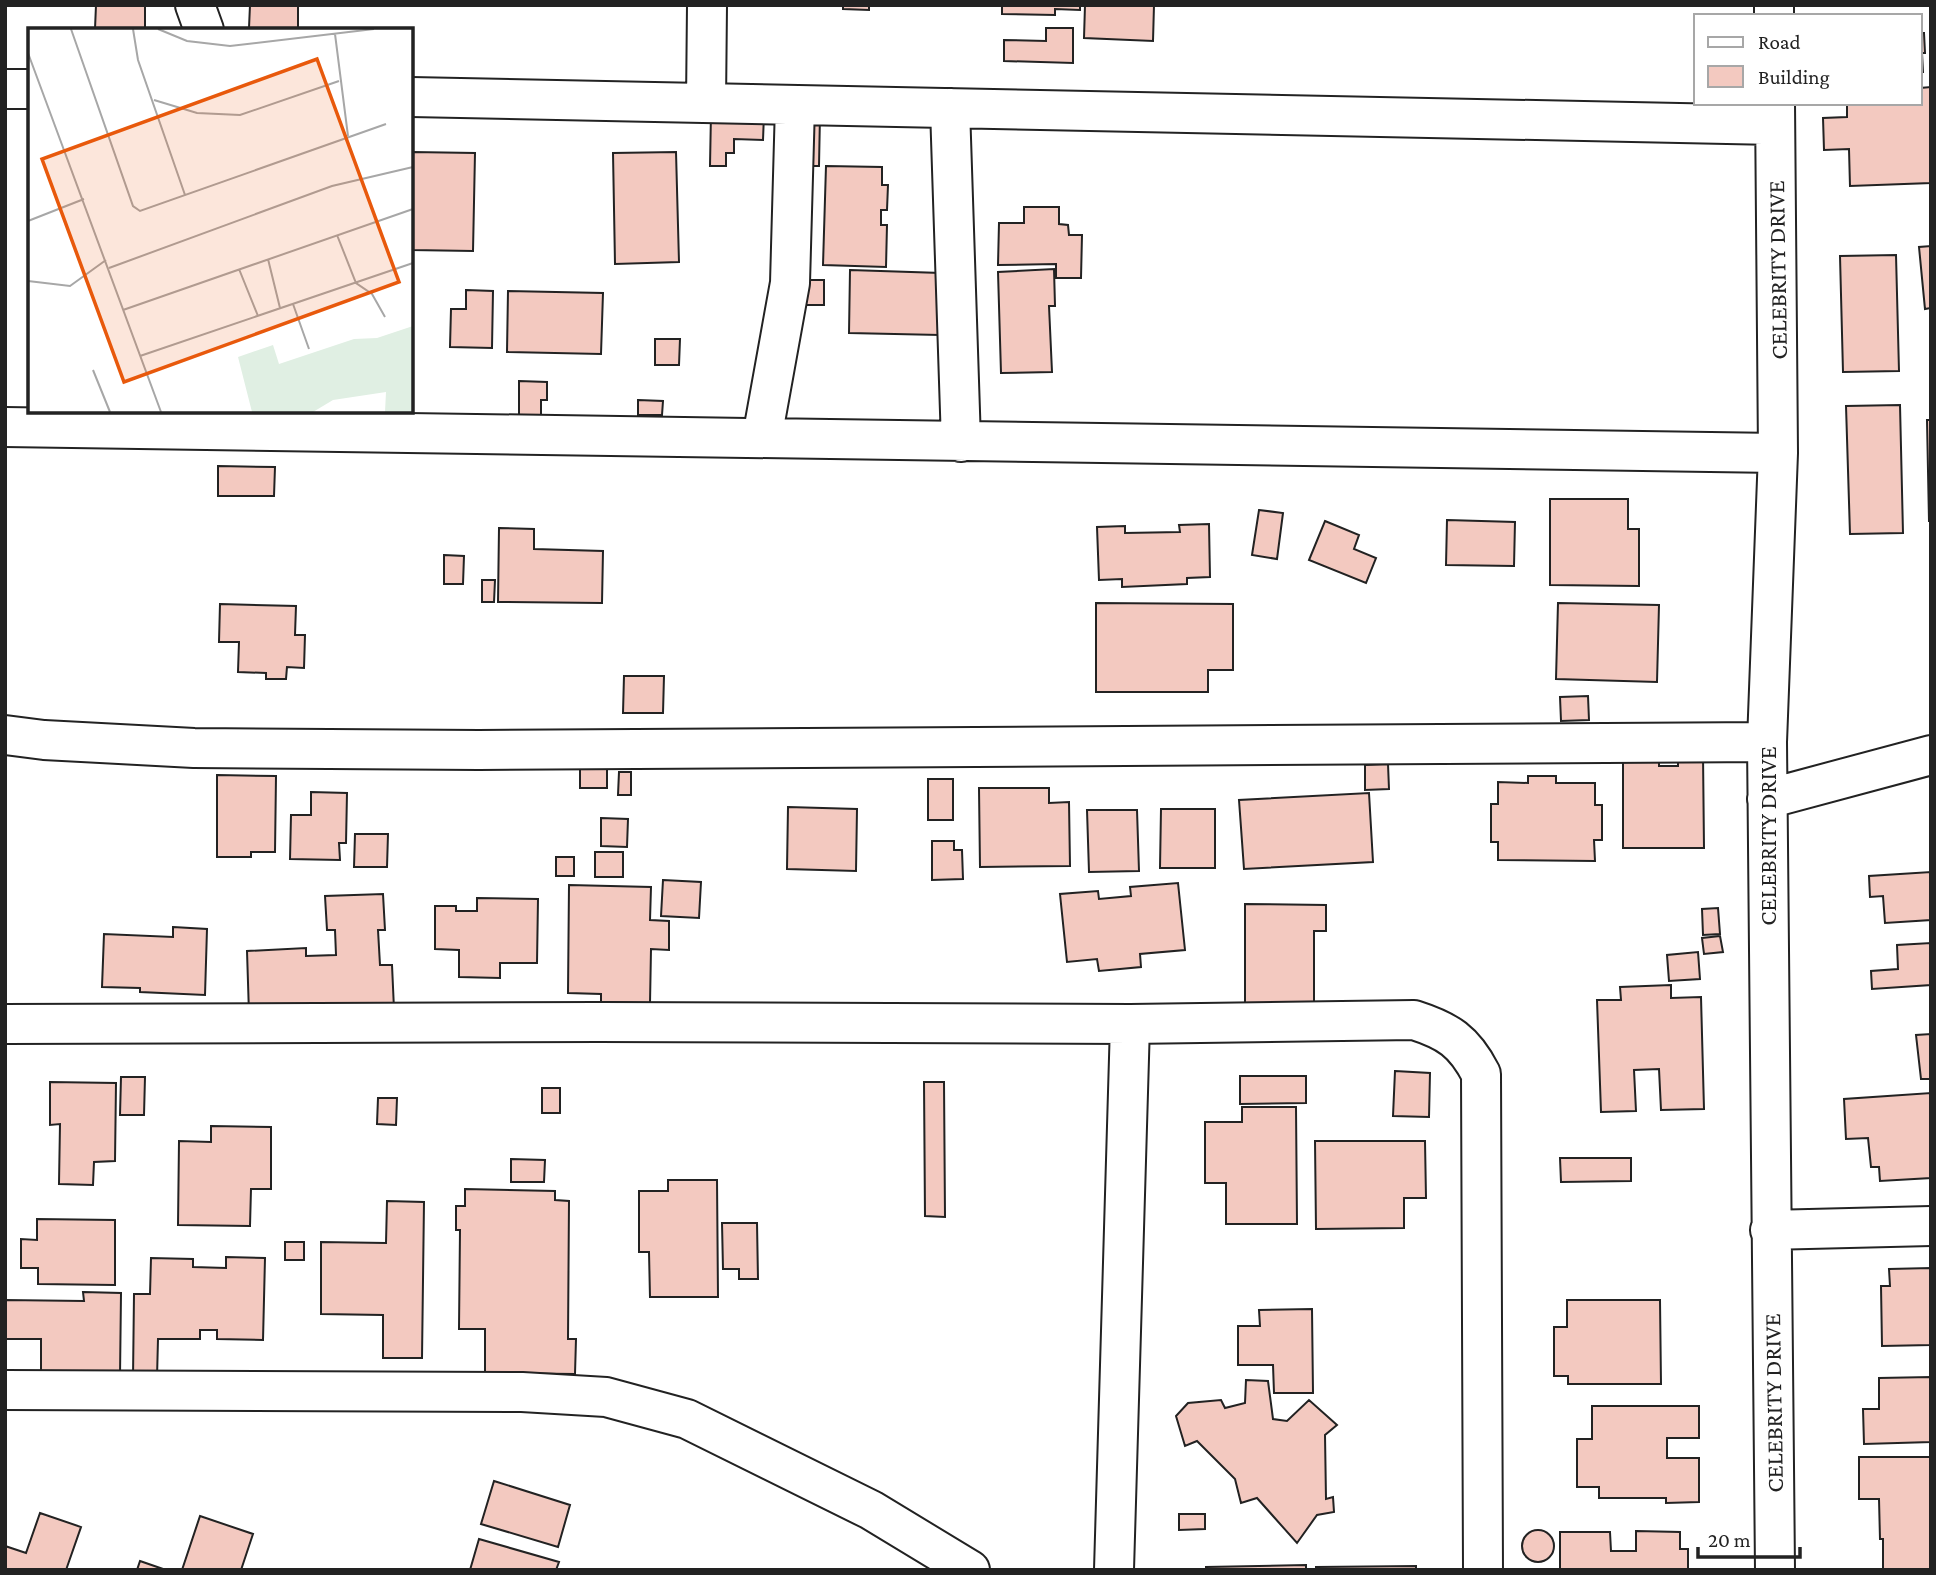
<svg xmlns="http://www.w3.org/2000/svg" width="1936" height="1575" font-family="'Crimson Pro',serif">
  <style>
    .building { fill: #f3c9c0; stroke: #222; stroke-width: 2 }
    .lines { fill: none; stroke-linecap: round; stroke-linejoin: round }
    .minor-casing { stroke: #222; stroke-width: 42 }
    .minor { stroke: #fff; stroke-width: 38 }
    .labels { text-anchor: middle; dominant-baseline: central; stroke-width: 5; stroke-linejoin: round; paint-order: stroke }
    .street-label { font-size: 24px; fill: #222; stroke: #fff }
    .inset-road { fill: none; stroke: #a7a7a7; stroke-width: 2 }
    .view { fill: #e8590c; fill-opacity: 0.15; stroke: #e8590c; stroke-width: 3.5 }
    .inset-edge { fill: none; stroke: #222; stroke-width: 3.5 }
  </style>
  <rect width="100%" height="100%" fill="#fff"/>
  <path class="building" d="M96 5H145V30L95 29Z
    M250 5H298V30L249 28Z
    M836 5H869V10L843 9V5Z
    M1002 5H1080V10L1055 9V15L1002 14Z
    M1085 5H1154L1153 41 1084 38Z
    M1920 20 1922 33H1924L1925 53H1922L1923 72H1920Z
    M1046 28H1073V63L1004 61V40L1046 41Z
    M1931 87V183L1850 186 1849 149 1824 150 1823 118 1847 117V103H1920V88Z
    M711 113 764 114 763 140 734 139V153H726V166H710Z
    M803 114 820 115 819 166H802Z
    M412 152 475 153 473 251 411 250Z
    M676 152 679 262 615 264 613 153Z
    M826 166 882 167V185H888L887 210H881V225H887L886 267 823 265Z
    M1024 207H1059V224L1068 225 1069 235H1082L1081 278H1056V264L998 265 999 223H1024Z
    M1931 246V308L1925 309 1919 247Z
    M1896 255 1899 371 1843 372 1840 256Z
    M1054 269 1055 306H1049L1052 372 1001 373 998 272Z
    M850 270 941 273 940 335 849 333Z
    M797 280H824V305H797Z
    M466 290 493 291 492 348 450 347 451 309H466Z
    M508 291 603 293 601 354 507 352Z
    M655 339H680L679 365H655Z
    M519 381 547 382V400H541V416L519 415Z
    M638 400 663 401 662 415H638Z
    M1900 405 1903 533 1850 534 1846 406Z
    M1927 420H1931V521H1929Z
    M218 466 275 467 274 496H218Z
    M1550 499H1628V529H1639V586L1550 585Z
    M1259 510 1283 513 1277 559 1252 555Z
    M1447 520 1515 522 1514 566 1446 565Z
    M1325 521 1359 535 1354 549 1376 558 1366 583 1309 560Z
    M1209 524 1210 577 1187 578V584L1122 587V579L1099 580 1097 527 1125 526V533L1180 532 1179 525Z
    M499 528 534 529V549L603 551 602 603 498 602Z
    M444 555 464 556 463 584H444Z
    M482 580H495L494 602H482Z
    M1096 603 1233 604V670H1208V692H1096Z
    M1558 603 1659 605 1657 682 1556 679Z
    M220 604 296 606 295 635H305L304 668 287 667 286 679H266V673L238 672 239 642H219Z
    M624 676H664L663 713H623Z
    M1588 696 1589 720 1561 721 1560 697Z
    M1623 754H1659V766H1678V754H1703L1704 848H1623Z
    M580 755 607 756V788H580Z
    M1388 764 1389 789 1365 790V765Z
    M619 772H631V795H618Z
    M217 775 276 776 275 852H251V857H217Z
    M1528 776H1556V783H1595V805H1602V840H1594L1595 861 1498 860V842H1491V804H1498V782L1528 783Z
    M928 779H953V820H928Z
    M979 788H1049V803L1069 802 1070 866 980 867Z
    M311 792 347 793 346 843H339L340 860 290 859 291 815H311Z
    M1369 793 1373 862 1244 869 1239 800Z
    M788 807 857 809 856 871 787 869Z
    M1161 809H1215V868H1160Z
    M1087 810H1137L1139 871 1089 872Z
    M601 818 628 819 627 847 601 846Z
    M355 834H388L387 867H354Z
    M932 841H954V850H962L963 879 932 880Z
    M595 852H623V877H595Z
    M556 857H574V876H556Z
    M1931 872V920L1885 923 1883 896 1870 897 1869 876Z
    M663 880 701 882 699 918 661 916Z
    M1178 883 1185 950 1140 954 1141 967 1099 971 1097 959 1067 962 1060 894 1098 891 1099 899 1131 896 1130 887Z
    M569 885 651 887 650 920 669 921V950L651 949 650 1003 601 1002V994L568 993Z
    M383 894 385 930H378L380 965H392L394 1009 249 1014 247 951 306 948V956L336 955 335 930H327L325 896Z
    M477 898 538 899 537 963H500V978L459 977V950L435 949V906H456V911H477Z
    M1245 904 1326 905V931H1314V1017H1245Z
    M1718 908 1720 934 1703 935 1702 909Z
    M173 927 207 929 205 995 140 992V988L102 987 104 934 173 937Z
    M1720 936 1723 952 1704 954 1702 938Z
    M1931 943V985L1872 989 1871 971 1898 969 1897 945Z
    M1698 952 1700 979 1669 981 1667 955Z
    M1671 985V998L1701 997 1704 1109 1661 1110 1659 1069 1634 1070 1636 1111 1601 1112 1597 1000H1621L1620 987Z
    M1931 1034V1079H1921L1916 1035Z
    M1395 1071 1430 1073 1429 1117 1393 1116Z
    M1240 1076H1306V1103L1240 1104Z
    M121 1077H145L144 1115H120Z
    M50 1082 116 1083 115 1161 94 1162 93 1185 59 1184 60 1124 50 1125Z
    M924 1082H944L945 1217 925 1216Z
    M542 1088H560V1113H542Z
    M1931 1093V1178L1880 1181 1879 1167H1871L1868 1138 1846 1139 1844 1099Z
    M378 1098H397L396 1125 377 1124Z
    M1242 1107H1296L1297 1224H1226V1183H1205V1122H1242Z
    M211 1126 271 1127V1189H251L250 1226 178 1225 179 1141 211 1142Z
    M1315 1141H1425L1426 1198H1404V1228L1316 1229Z
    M1560 1158H1631V1181L1561 1182Z
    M511 1159 545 1160 544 1182H511Z
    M668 1180H717L718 1297H650L649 1252H639V1191H668Z
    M465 1189 555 1191V1200L569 1201 568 1339H576L575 1374 485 1373V1329H459L460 1230H456V1206H465Z
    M387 1201 424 1202 422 1358H383V1315L321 1314V1242L386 1243Z
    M37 1219 115 1220V1285L38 1284V1268H21V1239L37 1240Z
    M722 1223H757L758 1279H739V1269H723Z
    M285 1242H304V1260H285Z
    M226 1257 265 1258 263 1340 217 1339V1330H200V1339H158L157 1378H133L134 1294H150L151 1258 193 1259V1267L226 1268Z
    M1931 1268V1345L1882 1346 1881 1286H1890L1889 1269Z
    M83 1292 121 1293 120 1376 41 1375V1339H5V1300L84 1301Z
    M1567 1300H1660L1661 1384H1568V1376H1554V1327H1567Z
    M1312 1309 1313 1393H1274L1273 1365H1238V1326H1260L1259 1310Z
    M1931 1377V1442L1864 1444 1863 1409H1879V1378Z
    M1246 1380 1268 1381 1273 1419 1287 1421 1309 1400 1337 1425 1325 1435 1326 1499 1333 1497 1334 1512 1317 1515 1297 1543 1257 1498 1241 1503 1235 1479 1197 1441 1185 1446 1176 1416 1188 1403 1221 1400 1225 1408 1245 1403Z
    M1592 1406H1699V1438H1667V1458H1699V1502L1666 1503V1498H1599V1487H1577V1439H1592Z
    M1859 1457H1931V1570H1883V1539H1880L1879 1499H1859Z
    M494 1481 570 1505 558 1547 481 1524Z
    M40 1513 81 1527 66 1570H5V1546L26 1553Z
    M1179 1514H1205V1529L1179 1530Z
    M200 1516 253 1534 241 1570H182Z
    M1522 1546a16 16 0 1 1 32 0a16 16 0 1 1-32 0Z
    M1636 1531 1680 1532V1549H1688V1570H1560V1532H1610L1611 1551H1636Z
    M479 1539 559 1562 556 1570H470Z
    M140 1561 166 1570H137Z
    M1306 1565V1570H1206V1567Z
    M1416 1566V1570H1316V1567Z"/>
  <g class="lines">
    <g class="minor-casing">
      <path id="minor" d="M195 5 204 30
        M1774 5V16
        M5 89H30
        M411 97 1775 125
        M706 103 707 5
        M1775 103 1778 453 1767 742 1775 1570
        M950 108 961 442
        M5 427 1778 453
        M762 438 790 283 795 105
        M5 735 44 740 194 748 479 750 1767 742
        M1767 799 1931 755
        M5 1024 598 1022 1130 1024 1414 1020C1448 1031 1464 1041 1481 1074L1483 1570
        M1770 1230 1931 1226
        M5 1390 522 1392 606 1397 687 1419 871 1510 970 1570
        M1114 1570 1130 1024"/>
    </g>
    <use href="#minor" class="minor"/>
  </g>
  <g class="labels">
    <g class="street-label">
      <text transform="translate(1777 270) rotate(-91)">CELEBRITY DRIVE</text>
      <text transform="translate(1767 836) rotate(-90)">CELEBRITY DRIVE</text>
      <text transform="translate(1773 1403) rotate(-91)">CELEBRITY DRIVE</text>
    </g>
  </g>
  <g transform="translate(28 28)">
    <rect width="385" height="385" fill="#fff"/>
    <path d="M385 298V384H357L358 364 305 372 285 384H224L210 329 245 317 251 336 326 311 349 310Z" fill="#e0efe3"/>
    <path class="inset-road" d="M43 1 105 178 112 183 358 96M105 1 110 32 157 167M130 1 159 13 202 18 346 1M307 6 320 108M0 25 133 384M126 72 169 85 212 87 311 53M0 193 56 171M309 207 328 255 344 266 357 289M240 231 252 280M81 240 304 158 385 139M211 241 230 288M0 253 42 258 78 232M265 276 281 321M95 282 385 181M112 328 385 235M65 342 82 384"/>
    <path class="view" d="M289 31 371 254 96 354 14 131Z"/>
    <rect width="385" height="385" class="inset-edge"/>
  </g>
  <rect width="1936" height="1575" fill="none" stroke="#222222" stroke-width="14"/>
  <rect x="1694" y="14" width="228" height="91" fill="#ffffff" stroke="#a7a7a7" stroke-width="2"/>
  <rect x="1708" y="37" width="35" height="10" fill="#ffffff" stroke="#a7a7a7" stroke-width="2"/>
  <text x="1758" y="49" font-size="21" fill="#222222">Road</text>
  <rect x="1708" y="66" width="35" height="21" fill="#f3c9c0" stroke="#a7a7a7" stroke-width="2"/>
  <text x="1758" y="84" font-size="21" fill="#222222">Building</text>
  <path d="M1698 1547v10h102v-10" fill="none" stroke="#222222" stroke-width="3.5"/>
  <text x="1708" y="1547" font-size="21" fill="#222222" stroke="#ffffff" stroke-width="5" paint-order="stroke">20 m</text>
</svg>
